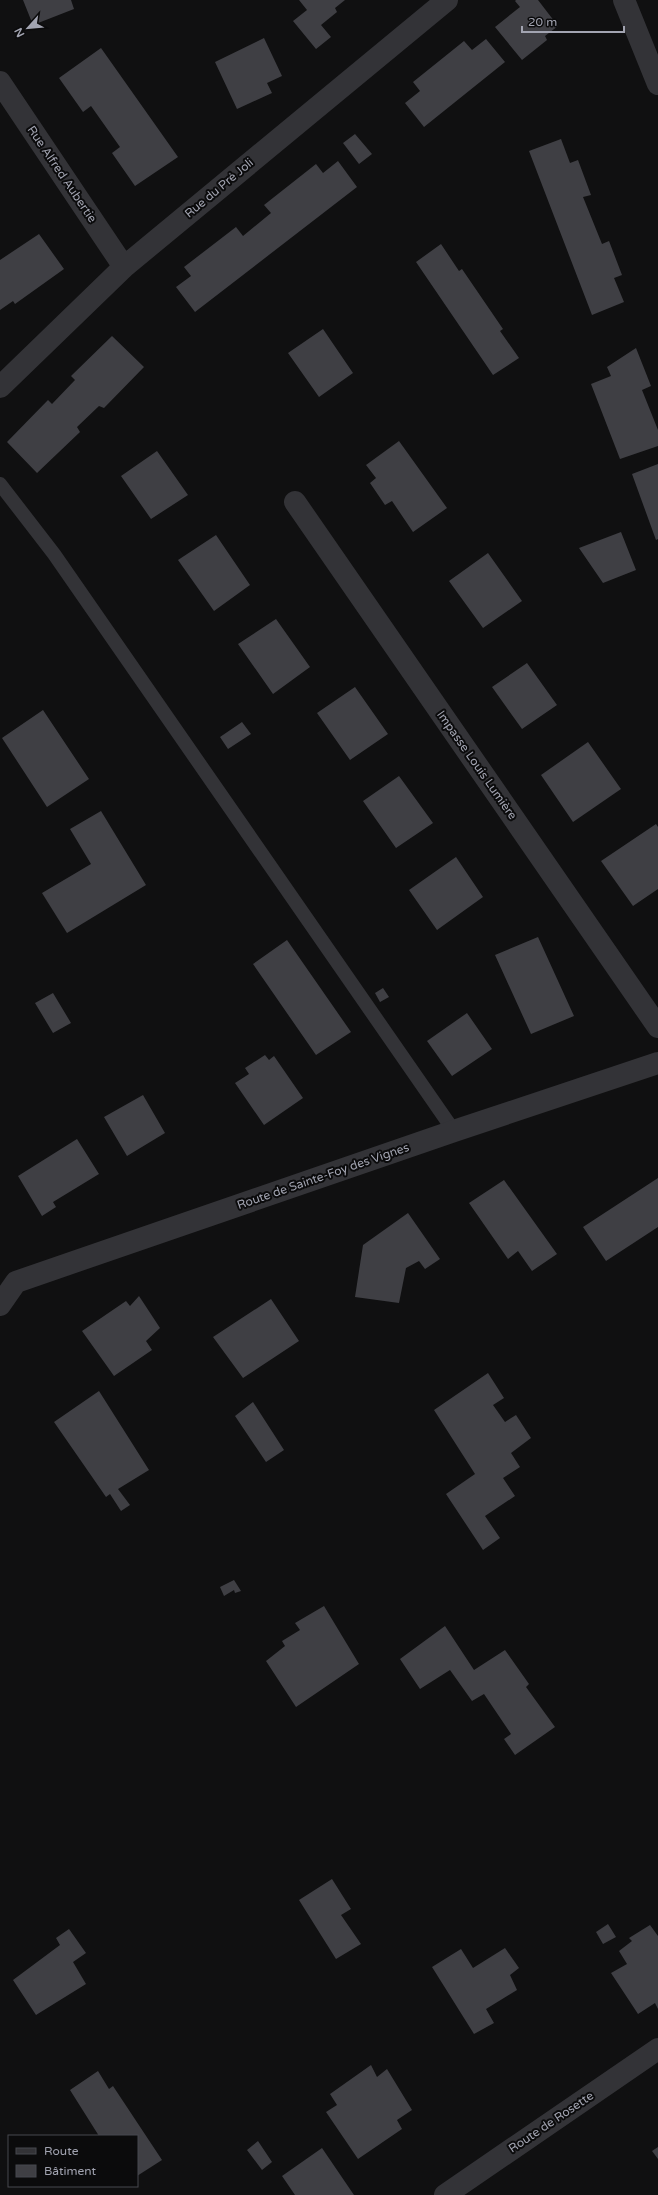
<svg xmlns="http://www.w3.org/2000/svg" width="658" height="2195" font-family="'Varela Round',sans-serif">
  <style>
    .building { fill: #3f3f44 }
    .lines { fill: none; stroke-linecap: round; stroke-linejoin: round }
    .service { stroke: #333337; stroke-width: 14 }
    .minor { stroke: #333337; stroke-width: 22 }
    .labels { text-anchor: middle; dominant-baseline: central; stroke-width: 4; stroke-linejoin: round; paint-order: stroke }
    .street-label { font-size: 12px; fill: #a2a4b1; stroke: #0b0b0c }
  </style>
  <rect width="100%" height="100%" fill="#101011"/>
  <path class="building" d="M23 0H71L74 9 33 25Z
    M299 0H345L335 8 337 12 321 25 331 37 316 49 293 21 307 10Z
    M516 0H538L558 26 545 36 547 40 522 60 495 27 520 7 515 1Z
    M264 38 282 76 267 83 272 93 237 109 215 62Z
    M486 39 505 62 424 127 405 103 420 91 413 82 464 41 472 50Z
    M101 48 178 157 135 186 112 153 120 147 91 106 83 112 59 78Z
    M355 134 372 154 359 164 343 143Z
    M561 139 570 163 578 160 591 195 583 197 602 244 609 241 622 275 614 278 624 302 592 315 529 151Z
    M338 161 357 187 195 312 176 287 191 276 184 267 236 227 243 236 271 213 264 205 316 164 323 173Z
    M39 234 64 269 15 304 13 301 0 310V260Z
    M441 244 459 271 462 269 503 329 500 331 519 358 493 375 416 262Z
    M323 329 353 373 319 397 288 353Z
    M112 336 144 367 104 408 99 406 77 427 80 432 37 473 7 442 48 400 52 404 75 380 71 376Z
    M636 348 651 386 642 390 658 430V446L620 459 591 384 611 376 607 367Z
    M399 441 447 508 413 532 392 501 385 505 370 483 376 478 366 465Z
    M157 451 188 495 151 519 121 476Z
    M658 464V539L656 540 632 474Z
    M621 532 636 570 603 583 579 548Z
    M216 535 250 585 214 611 178 560Z
    M488 553 522 601 483 628 449 581Z
    M276 619 310 667 273 694 238 644Z
    M527 663 557 705 522 729 492 687Z
    M355 687 388 734 350 760 317 713Z
    M43 710 89 779 47 807 2 738Z
    M242 722 251 734 228 749 220 737Z
    M588 742 621 789 573 822 541 775Z
    M399 776 433 823 396 848 363 801Z
    M101 811 146 885 67 933 42 893 91 864 70 829Z
    M656 824 658 827V889L633 906 601 861Z
    M456 857 483 897 437 930 409 890Z
    M538 937 574 1016 531 1034 495 955Z
    M287 940 351 1032 316 1055 253 964Z
    M383 988 389 997 380 1002 375 993Z
    M53 993 71 1023 53 1033 35 1003Z
    M467 1013 492 1049 452 1076 427 1041Z
    M265 1055 269 1060 274 1056 303 1098 264 1125 235 1083 249 1074 245 1068Z
    M143 1095 165 1133 127 1156 104 1117Z
    M77 1139 99 1174 53 1202 56 1207 42 1216 18 1176Z
    M658 1178V1227L606 1261 583 1227Z
    M504 1180 557 1254 532 1271 518 1251 508 1259 469 1203Z
    M408 1213 440 1259 425 1269 419 1261 406 1268 399 1303 355 1297 363 1245Z
    M139 1296 160 1328 146 1341 152 1350 114 1376 82 1331 126 1301 130 1306Z
    M271 1299 299 1341 243 1378 213 1337Z
    M488 1373 504 1398 493 1405 505 1422 516 1415 531 1438 511 1453 520 1467 503 1478 515 1496 485 1516 500 1538 483 1550 446 1494 475 1474 434 1410Z
    M99 1391 149 1470 118 1489 130 1505 121 1511 110 1494 106 1497 54 1422Z
    M253 1402 284 1450 266 1462 235 1416Z
    M234 1580 241 1591 235 1593 234 1590 224 1596 220 1587Z
    M324 1606 359 1664 296 1707 266 1661 285 1646 282 1641 300 1630 295 1623Z
    M445 1626 474 1670 505 1650 529 1684 526 1687 555 1727 515 1755 504 1739 511 1734 484 1694 472 1701 450 1670 420 1689 400 1659Z
    M332 1879 351 1909 341 1915 361 1944 336 1959 299 1900Z
    M608 1924 616 1937 603 1944 596 1932Z
    M650 1925 658 1936V2009L655 2003 638 2014 611 1973 627 1964 619 1951 632 1941 629 1938Z
    M69 1929 86 1953 73 1962 86 1984 36 2015 13 1980 60 1945 56 1938Z
    M505 1948 519 1968 510 1975 517 1990 486 2009 494 2023 474 2034 432 1967 461 1949 473 1968Z
    M371 2065 377 2077 387 2069 412 2110 397 2120 402 2129 358 2159 326 2112 337 2105 330 2094Z
    M98 2071 109 2089 113 2086 162 2160 137 2176V2136H99L70 2090Z
    M258 2141 272 2162 262 2170 247 2150Z
    M658 2147V2159L652 2151Z
    M322 2148 354 2195H295L282 2176Z"/>
  <g class="lines">
    <path class="service" d="M0 484 54 554 454 1131"/>
    <path class="minor" d="M624 0 658 84
      M0 82 124 267
      M0 387 124 267 447 0
      M295 502 658 1027
      M0 1305 16 1282 454 1131 658 1063
      M445 2195 658 2049"/>
  </g>
  <g class="labels">
    <g class="street-label">
      <text transform="translate(62 174) rotate(56)">Rue Alfred Aubertie</text>
      <text transform="translate(219 188) rotate(-40)">Rue du Pré Joli</text>
      <text transform="translate(477 765) rotate(55)">Impasse Louis Lumière</text>
      <text transform="translate(323 1176) rotate(-19)">Route de Sainte-Foy des Vignes</text>
      <text transform="translate(551 2122) rotate(-34)">Route de Rosette</text>
    </g>
  </g>
  <rect x="8" y="2135" width="130" height="52" fill="#0b0b0c" stroke="#47484e"/>
  <rect x="16" y="2148" width="20" height="6" fill="#333337" stroke="#47484e"/>
  <text x="44" y="2155" font-size="12" fill="#a2a4b1">Route</text>
  <rect x="16" y="2165" width="20" height="12" fill="#3f3f44" stroke="#47484e"/>
  <text x="44" y="2175" font-size="12" fill="#a2a4b1">Bâtiment</text>
  <g transform="translate(28 28) rotate(243)" stroke="#0b0b0c" stroke-width="3" paint-order="stroke">
  <path d="M0-3L7 15L0 10L-7 15Z" fill="#a2a4b1"/>
  <text y="-6" font-size="11" font-weight="bold" text-anchor="middle" fill="#a2a4b1">N</text>
  </g>
  <path d="M522 26v6h102v-6" fill="none" stroke="#a2a4b1" stroke-width="2"/>
  <text x="528" y="26" font-size="12" fill="#a2a4b1" stroke="#0b0b0c" stroke-width="3" paint-order="stroke">20 m</text>
</svg>
